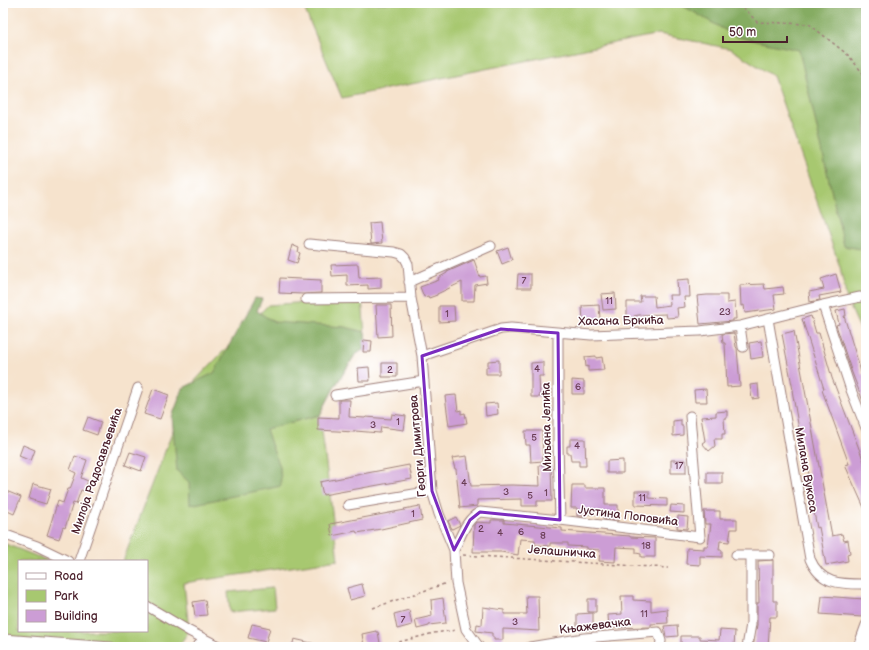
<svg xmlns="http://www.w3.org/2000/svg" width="869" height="650" font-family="'Balsamiq Sans',sans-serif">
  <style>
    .green { fill: #a7c870; stroke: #78744e }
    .forest { fill: #85ac62; stroke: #686646 }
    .building { fill: #cc9dd5 }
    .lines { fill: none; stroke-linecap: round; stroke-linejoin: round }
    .minor-casing { stroke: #a0817c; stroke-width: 11 }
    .path { stroke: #a0817c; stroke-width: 1.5; stroke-dasharray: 3 3; stroke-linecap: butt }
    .minor { stroke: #fff; stroke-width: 9 }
    .marked { fill: none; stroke: #7b2cbf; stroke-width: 3; stroke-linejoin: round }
    .labels { text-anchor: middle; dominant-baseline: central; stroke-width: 3; stroke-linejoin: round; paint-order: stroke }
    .number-label { font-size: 10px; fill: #6a3e56 }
    .street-label { font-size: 12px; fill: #4a1f2b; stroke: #fff }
  </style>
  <rect width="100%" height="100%" fill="#fff"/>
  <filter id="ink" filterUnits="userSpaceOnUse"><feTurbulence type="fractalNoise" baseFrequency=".025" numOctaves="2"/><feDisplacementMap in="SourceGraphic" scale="8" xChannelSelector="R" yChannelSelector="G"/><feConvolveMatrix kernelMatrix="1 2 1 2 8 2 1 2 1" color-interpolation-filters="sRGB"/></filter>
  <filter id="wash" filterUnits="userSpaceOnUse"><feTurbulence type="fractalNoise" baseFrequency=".012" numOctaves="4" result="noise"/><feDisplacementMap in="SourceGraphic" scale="16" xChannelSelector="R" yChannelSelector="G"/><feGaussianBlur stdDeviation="0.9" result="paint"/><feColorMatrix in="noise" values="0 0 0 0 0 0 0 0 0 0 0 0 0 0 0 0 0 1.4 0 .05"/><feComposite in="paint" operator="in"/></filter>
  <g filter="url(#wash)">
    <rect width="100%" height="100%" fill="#f6e3cd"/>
    <path class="green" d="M302 3H866V342L847 300 840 267 773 76 731 49 659 34 342 98Z
      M362 298 366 348 355 355 334 388 320 415 338 560 184 583 189 631 178 647H3V543L49 561H19V631H147V561H123L190 386 268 305Z
      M273 588 275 608 230 612 228 592Z"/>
    <path class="forest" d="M497 3H676L500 6Z
      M678 3H866V250L844 246 799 50 737 37Z
      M255 298 262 299 257 311 274 322 345 327 365 332 366 348 355 355 334 388 320 415 266 429 273 450 280 466 281 486 190 505 189 482 177 471 172 417 183 388 214 373Z"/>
    <g id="blocks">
      <path class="building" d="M380 222 382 243 371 244 369 223Z
        M292 245 299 248 298 252 300 253 297 263 288 260Z
        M508 247 512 260 502 264 497 251Z
        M474 260 480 277 486 276 487 283 475 285 474 301H462V282L437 294V295L429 298 428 296 424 297 420 287 439 280 438 278 447 273V272Z
        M358 264 359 278 381 277V288L368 289V285L347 286V275L332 276 331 265Z
        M518 274H531V288H517Z
        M836 274 841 292 819 296 820 300 810 302 809 292 824 289 821 279Z
        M280 278 321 280V293L303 294 279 293Z
        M689 279 690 297H684L685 307 677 308 678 317 667 318 666 314 639 315 634 316V318L627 319V302H641L640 296H654L655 307 670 305 669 295H678L677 280Z
        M764 284 765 289 783 287 784 294 774 295 776 309 745 313 744 305 741 306 740 285Z
        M615 293 616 309 603 310 601 294Z
        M707 295H727V303L735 302 736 319H733V321L700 324 697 296Z
        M376 305H391L392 336 378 337Z
        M599 305 600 320 583 322 582 306Z
        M439 306H454L455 321 439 322Z
        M845 309 846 316H844L862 375 866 373V409L851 370 836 325 839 324 836 311Z
        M811 316 816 333H819L832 378 866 467V512L845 465 849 464 822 390 824 389 802 319Z
        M794 331 832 536 842 534 844 541 848 540 850 553 847 554 848 561 826 565 819 527 817 528 813 507 808 476 809 475 798 424 792 390H793L782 334Z
        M734 333 736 347 737 348 740 386 727 387 725 343H723L722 334Z
        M364 340 372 341 371 352H363Z
        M761 341 763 357 751 359 749 343Z
        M596 356V358L602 357 604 370 588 371V366L586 367 585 357Z
        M499 360V374H486V367H488V361Z
        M543 362V376H539L540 397H531V363Z
        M382 363H397V377H382Z
        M369 367 370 381H359L358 368Z
        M572 380 584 381V394H572Z
        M758 384 759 398 752 399 750 385Z
        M153 389 169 395 160 419 144 414Z
        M706 389 707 402H695L694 390Z
        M456 395 458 411 461 410V414L465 413 467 423 449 426 445 396Z
        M339 400H350L349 417 365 418 366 417 391 419 392 414 406 416 404 430 381 427 380 433 355 431V432L318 430V417L339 418Z
        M497 403 498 414 486 416 485 404Z
        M727 411V418H724L725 434H722V439H714L715 446 709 451 702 443 705 441 701 417 716 416V412Z
        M88 417 101 422 97 435 83 430Z
        M681 420V426H683V435L673 436V421Z
        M525 431H542L543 461 531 462 530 445H526Z
        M570 439H585L586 466H579V461H571L570 453H567V446H570Z
        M23 445 35 450 31 461 19 456Z
        M130 452 146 457 141 471 125 465Z
        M75 456 87 460 81 478 88 481 84 491 81 490 76 504 73 503 65 528 63 527 59 539 47 535 58 501 63 503 68 489H70L76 473 70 470Z
        M467 456 471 486 512 485 540 486 539 465H551L552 501H537V506H522V499L477 500V506L460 508 456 469H455L452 458Z
        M623 460V473H607V461Z
        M671 460H686V473H671Z
        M409 465 412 479 323 495 320 482Z
        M707 472H722V483H707Z
        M33 484 51 489 46 504 29 499Z
        M572 485H585V488H605V505H618V521L603 519 604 514H584V516H577V508H571Z
        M6 491 21 497 14 514 3 509V499Z
        M635 491H649V498L667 499V506L635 505Z
        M671 505 684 506V513L670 512Z
        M420 506 422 520 381 529 357 533 356 531 332 536 330 524 405 510 404 509Z
        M704 511H720V519H737V529H731L729 542 720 541 719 550H722V557L700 556V565L686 564 687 548 704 549V546H708L711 524H705Z
        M678 516 688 517 687 529 677 528Z
        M456 517 460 525 452 529 448 521Z
        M491 520H504V523L562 528V531L630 536V537L655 538V557H641V554L636 553V548L616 547 615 562 599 561 600 550 587 549V547L568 546V543H550V546L535 545V540L520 539 518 555 501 552H473L474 525 476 522 491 523Z
        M773 560V601H777V617H770L768 647H753L757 625V603H759L758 561Z
        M362 584 365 596 350 600 347 588Z
        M526 596H538L539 631 503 629V640H494V637H492V633L476 631 477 624 482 625 483 607 504 610V614H527Z
        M621 596H633V600L651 601V611L667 609 668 623 651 624V627L609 628 608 615 622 614Z
        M822 596 864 599 862 617 820 614Z
        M443 598 446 623 429 625V626L417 629 415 620 432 616 431 600Z
        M588 599H596V612H588Z
        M205 600 207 615 195 616 193 602Z
        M409 610 412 625 397 629 394 614Z
        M593 613V630H577V614Z
        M252 624 270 628 266 642 248 638Z
        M677 625 678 636 666 637 664 626Z
        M720 630 735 631 734 647H681V636H700V639L719 640Z
        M376 631V632H378L380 643 364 646 362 634Z
        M294 639 316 644V647H292Z"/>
    </g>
  </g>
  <g filter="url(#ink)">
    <use href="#blocks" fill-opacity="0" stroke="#a0817c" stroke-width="1"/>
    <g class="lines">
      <g class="minor-casing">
        <path id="minor" d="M309 244 394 252 401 254 405 258 408 264 411 298 422 356 432 491 439 514 454 550 456 583 466 629 479 647
          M409 282 491 246
          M306 299 411 298
          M823 305 851 390 866 428
          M768 319 810 559C821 585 841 584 866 584
          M740 326 743 347
          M558 333V444L560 520
          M422 356 501 329 511 328 591 335 700 331 740 326 823 305 860 297
          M335 395 424 381
          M348 505 432 491
          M3 534 37 546 68 561
          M454 550C461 536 466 519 480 512L560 520 700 537 690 416
          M736 555H770
          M79 561 138 388
          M147 606 189 631 220 647
          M3 639 111 647
          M196 647 205 640
          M530 647 584 638 658 632 661 641 660 647
          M747 647 751 624V555
          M858 647 866 625"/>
      </g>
      <path class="path" d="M739 3 757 22 809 24 848 55 866 77
        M463 555 668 568
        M373 608 447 583
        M399 642 434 633 457 630"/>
      <use href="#minor" class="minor"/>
    </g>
  </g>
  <path class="marked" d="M501 329 558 333 560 520 480 512 470 520 454 550 432 491 422 356Z"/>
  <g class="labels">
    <g class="number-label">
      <text x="524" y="281">7</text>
      <text x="609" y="301">11</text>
      <text x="725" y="312">23</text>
      <text x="447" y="314">1</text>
      <text x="537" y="369">4</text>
      <text x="390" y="370">2</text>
      <text x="578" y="387">6</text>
      <text x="398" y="422">1</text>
      <text x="373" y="425">3</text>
      <text x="534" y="438">5</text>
      <text x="577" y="446">4</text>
      <text x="679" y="466">17</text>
      <text x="464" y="483">4</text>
      <text x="506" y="492">3</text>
      <text x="546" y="493">1</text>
      <text x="530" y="496">5</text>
      <text x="642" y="498">11</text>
      <text x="413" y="514">1</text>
      <text x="481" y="529">2</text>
      <text x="521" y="532">6</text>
      <text x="500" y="533">4</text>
      <text x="543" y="536">8</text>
      <text x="646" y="546">18</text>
      <text x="644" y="614">11</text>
      <text x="403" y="620">7</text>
      <text x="515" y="622">3</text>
    </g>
    <g class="street-label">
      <text transform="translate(621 321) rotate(-1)">Хасана Бркића</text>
      <text transform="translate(547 427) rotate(-91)">Миљана Јелића</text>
      <text transform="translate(418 446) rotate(-95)">Георги Димитрова</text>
      <text transform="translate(806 470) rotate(80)">Милана Вукоса</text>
      <text transform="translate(97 471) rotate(-71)">Милоја Радосављевића</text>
      <text transform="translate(628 516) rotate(7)">Јустина Поповића</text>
      <text transform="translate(562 552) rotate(4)">Јелашничка</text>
      <text transform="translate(595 626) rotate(-7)">Књажевачка</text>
    </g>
  </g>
  <rect width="869" height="650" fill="none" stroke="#fff" stroke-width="16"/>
  <rect x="18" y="560" width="130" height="72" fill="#ffffff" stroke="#b7a5aa"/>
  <rect x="26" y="573" width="20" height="6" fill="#ffffff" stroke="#b7a5aa"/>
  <text x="54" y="580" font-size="12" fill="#4a1f2b">Road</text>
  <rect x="26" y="590" width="20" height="12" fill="#a7c870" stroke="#b7a5aa"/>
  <text x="54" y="600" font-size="12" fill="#4a1f2b">Park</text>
  <rect x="26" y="610" width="20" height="12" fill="#cc9dd5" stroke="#b7a5aa"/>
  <text x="54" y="620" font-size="12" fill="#4a1f2b">Building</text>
  <path d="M723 36v6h64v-6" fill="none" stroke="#4a1f2b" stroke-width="2"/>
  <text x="729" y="36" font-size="12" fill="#4a1f2b" stroke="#ffffff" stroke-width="3" paint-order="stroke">50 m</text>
</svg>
